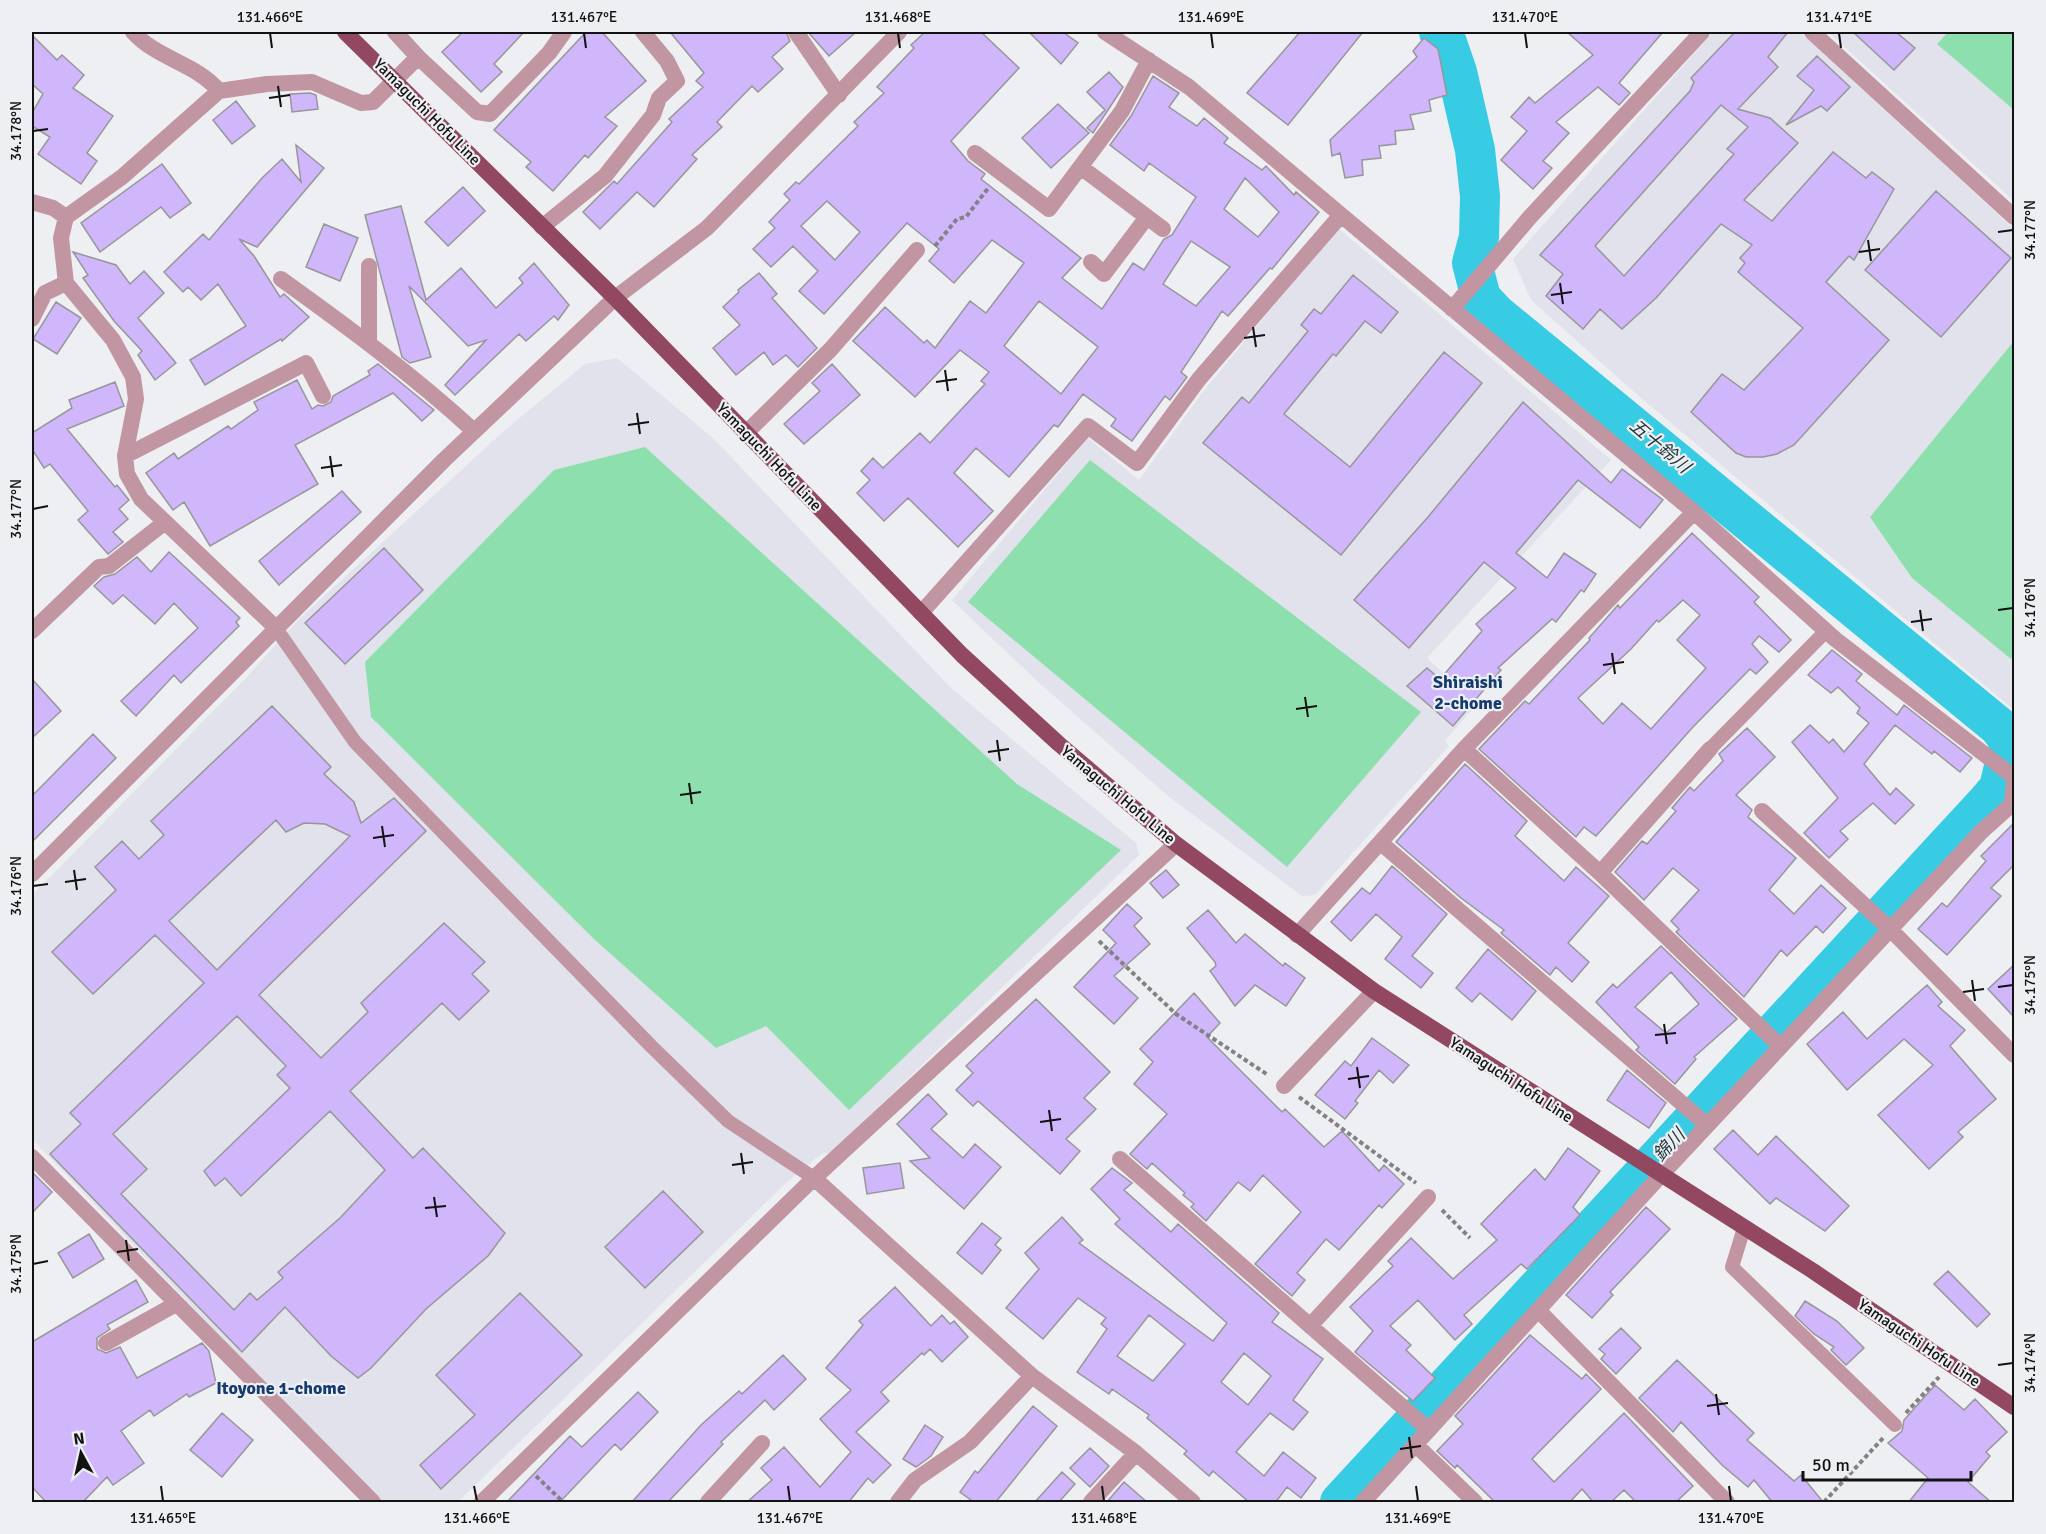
<svg xmlns="http://www.w3.org/2000/svg" width="2046" height="1534" font-family="Signika,'Noto Sans JP',sans-serif">
  <style>
    .built { fill: #e1e2ec }
    .green { fill: #8de0ad }
    .lines { fill: none; stroke-linecap: round; stroke-linejoin: round }
    .river { stroke: #37cce3; stroke-width: 40 }
    .building { fill: #d0b6fa; stroke: #979699; stroke-width: 1.5; fill-rule: evenodd }
    .path { stroke: #828284; stroke-width: 4; stroke-dasharray: 4.5 3; stroke-linecap: butt }
    .service { stroke: #c195a1; stroke-width: 14 }
    .minor { stroke: #c195a1; stroke-width: 16 }
    .tertiary { stroke: #c195a1; stroke-width: 16 }
    .primary { stroke: #934861; stroke-width: 16 }
    .ticks { fill: none; stroke: #121213; stroke-width: 2 }
    .labels { text-anchor: middle; dominant-baseline: central; stroke-width: 4.5; stroke-linejoin: round; paint-order: stroke }
    .street-label { font-size: 16px; fill: #121213; stroke: #eeeff2 }
    .water-label { font-size: 18px; font-style: italic; fill: #1d3539; stroke: #eeeff2 }
    .neighbourhood-label { font-size: 18px; font-weight: bold; fill: #153b6f; stroke: #eeeff2 }
    .neatline { fill: none; stroke: #121213; stroke-width: 2 }
    .ticks-label { font-size: 15px; text-anchor: middle; fill: #121213 }
  </style>
  <rect width="100%" height="100%" fill="#eeeff2"/>
  <path class="built" d="M1713 32H1800L2014 229V710L1634 392 1531 300 1513 259Z
    M1828 32H2014V201Z
    M1338 228 1611 460 1427 658 1477 704 1445 741 1449 746 1315 895 1302 896 1168 796 1037 681 952 600 1088 438 1139 480 1202 393Z
    M617 358 714 439 951 688 1136 843 1139 855 831 1153 821 1154 786 1183 458 1502H379L32 1139V895L244 680 299 619 505 430 585 364Z"/>
  <path class="green" d="M1948 32H2014V110L1937 44Z
    M2014 341V655L2011 659 1912 578 1870 517Z
    M645 447 1017 784 1121 850 849 1110 766 1026 716 1048 594 939 371 717 365 662 554 470Z
    M1090 460 1421 712 1287 867 968 602Z"/>
  <g class="lines">
    <path class="river" d="M1340 1502 1987 802 1999 788 2010 741 1998 726 1496 314 1481 298 1472 263 1479 237 1480 196 1475 150 1457 72 1446 40 1439 32"/>
  </g>
  <path class="building" d="M463 32H524L494 64 502 72 481 92 442 52Z
    M586 32H602L646 81 605 117 617 126 588 158 585 155 553 191 526 167 531 162 494 130Z
    M670 32H786L790 41 772 57 783 69 758 92 752 86 717 122 722 127 692 155 697 159 654 207 637 192 600 229 583 212 614 181 617 184 672 122 669 119 703 87 696 81 704 73Z
    M808 32H856L829 56Z
    M925 32H981L1019 68 951 141 968 161 985 174 981 179 1081 258 1062 278 1102 309 1133 263 1144 270 1164 239 1172 235 1196 197 1149 163 1144 171 1110 145 1131 116 1153 76 1179 93 1169 107 1197 126 1204 118 1228 138 1224 143 1262 170 1266 166 1294 195 1296 192 1319 212 1272 269 1270 268 1228 316 1222 311 1181 372 1187 377 1170 400 1165 396 1132 441 1111 426 1116 419 1083 394 1058 427 1054 425 1009 477 976 448 954 473 993 511 958 547 908 498 884 521 857 493 870 480 861 471 873 458 883 468 920 433 930 443 985 384 981 381 989 372 960 350 915 397 853 341 885 307 924 343 927 340 935 348 970 301 986 313 1024 263 992 240 954 283 929 261 939 249 907 223 824 314 799 291 818 271 793 246 771 267 753 249 775 228 769 222 790 200 784 194 796 182 799 184 858 126 854 122 884 93 877 87 914 48 911 45ZM1245 178 1279 212 1258 237 1224 209ZM827 201 860 232 835 260 801 226ZM1191 241 1230 267 1196 306 1163 284ZM1039 301 1098 347 1061 394 1004 346Z
    M1029 32H1063L1078 43 1061 64Z
    M1300 32H1363L1288 125 1247 93Z
    M1567 32H1663L1619 83 1630 93 1619 105 1598 87 1556 122 1569 133 1543 161 1552 168 1533 189 1501 160 1527 131 1511 117 1529 97 1535 103 1593 55Z
    M1735 32H1788L1768 57 1778 67 1738 109 1770 118 1798 143 1744 200 1772 221 1833 152 1866 178 1872 172 1894 189 1854 260 1849 256 1826 282 1889 340 1794 445 1777 454 1763 457H1746L1736 453 1691 412 1722 374 1744 390 1803 328 1738 272 1745 263 1740 258 1752 245 1721 224 1656 298 1622 329 1600 309 1583 329 1546 296 1563 274 1540 255 1690 91 1694 82 1691 78ZM1721 105 1748 127 1727 149 1734 154 1624 276 1595 246Z
    M1853 32H1896L1915 48 1894 70Z
    M32 35 57 60 62 55 84 75 73 88 113 116 87 153 97 161 81 184 38 154 50 137 32 126V113L43 94 32 84Z
    M1424 38 1438 49 1447 95 1429 100 1431 111 1410 115 1414 129 1395 131 1396 144 1379 146 1381 158 1362 160 1363 175 1345 178 1340 153 1332 156 1330 140 1417 57 1413 51Z
    M1817 56 1850 87 1827 111 1821 106 1786 125 1814 90 1797 76Z
    M1109 72 1123 87 1093 133 1087 128 1105 110 1087 92Z
    M310 93 316 95 318 109 292 112 290 94Z
    M236 101 255 126 232 144 213 120Z
    M1058 104 1089 133 1051 168 1022 138Z
    M296 145 324 168 257 247 239 239 254 256 280 297 284 294 309 317 282 341 281 339 205 385 190 360 246 326 218 284 201 300 188 287 183 292 164 272 203 234 209 240 262 178 282 159 301 182Z
    M162 164 191 203 170 218 161 207 100 252 81 223Z
    M463 187 485 211 448 246 425 222Z
    M1936 191 2011 258 1941 337 1865 270Z
    M401 206 426 300 461 268 496 308 523 283 519 278 534 263 569 305 558 320 554 316 526 341 519 334 455 395 445 385 486 340 468 346 409 286 431 357 410 363 402 357 365 215Z
    M324 224 358 238 340 281 306 267Z
    M73 252 116 265 130 284 144 271 164 293 138 318 176 363 155 380 138 355 142 351 114 321 83 278 88 275Z
    M759 273 777 294 772 298 817 348 798 367 786 355 773 365 764 352 736 375 713 348 740 325 723 307 739 292 738 290Z
    M1353 275 1398 312 1381 333 1365 321 1336 356 1333 354 1284 414 1350 467 1444 352 1482 383 1341 555 1203 443 1242 397 1249 403 1308 331 1301 325 1314 309 1321 314Z
    M56 302 81 318 57 354 33 339Z
    M378 364 434 410 422 421 393 393 295 445 318 484 210 546 184 502 173 510 146 473 174 453 178 459 228 426 231 429 258 410 254 402 297 380 312 409 318 405 323 406 331 402 333 396 370 375 368 371Z
    M832 364 860 395 804 444 784 424 820 391 812 383Z
    M115 382 124 406 67 429 115 487 117 485 129 500 119 509 128 519 113 532 123 542 108 554 78 520 88 511 50 464 44 468 32 449V433L72 408 69 400Z
    M1523 402 1611 483 1622 469 1663 500 1640 528 1578 480 1516 553 1547 578 1564 553 1596 574 1584 592 1581 590 1556 622 1552 619 1498 668 1501 670 1453 726 1407 686 1427 668 1440 679 1482 631 1476 624 1516 588 1484 562 1409 648 1354 600 1428 517Z
    M342 491 361 512 279 585 259 561Z
    M1692 533 1759 597 1754 602 1791 640 1779 652 1759 636 1752 644 1768 662 1756 674 1750 669 1693 727 1596 836 1584 827 1576 837 1479 749 1525 701 1529 704 1590 640 1589 638 1618 605 1620 608ZM1683 600 1700 615 1677 640 1706 668 1651 729 1622 703 1603 724 1578 698 1631 649 1657 620 1659 622Z
    M384 548 423 590 345 664 305 623Z
    M169 552 240 618 236 622 239 626 181 683 174 675 136 716 121 701 198 628 174 603 155 624 123 595 113 604 94 586 104 577 115 574 137 557 151 572Z
    M1832 650 1862 674 1856 681 1897 715 1904 705 1972 758 1960 772 1934 751 1932 754 1895 725 1864 764 1890 795 1896 788 1914 805 1895 824 1873 803 1840 831 1848 839 1829 858 1804 833 1838 798 1792 742 1810 725 1829 743 1833 739 1844 752 1869 723 1857 713 1860 708 1838 687 1831 693 1808 675Z
    M32 679 61 711 32 738Z
    M272 706 331 767 324 774 354 802 361 823 394 798 426 831 259 995 321 1058 368 1012 361 1003 444 923 485 962 472 974 489 991 459 1020 442 1003 350 1091 413 1158 423 1148 505 1233 488 1256 426 1309 371 1368 358 1378 331 1356 285 1307 242 1352 50 1154 81 1124 70 1113 204 983 155 935 93 994 52 952 116 890 95 867 122 841 139 859 164 835 151 821ZM276 820 286 832 304 823 325 824 350 836 217 970 169 921ZM237 1016 286 1066 277 1075 290 1088 204 1171 215 1186 225 1178 241 1196 330 1111 385 1170 340 1218 278 1272 283 1278 257 1300 250 1293 234 1310 121 1194 147 1169 113 1134Z
    M1747 728 1775 757 1736 795 1752 810 1748 817 1796 858 1769 890 1794 914 1821 885 1846 908 1823 933 1816 926 1787 956 1781 950 1744 997 1676 932 1679 929 1671 921 1699 890 1673 868 1644 900 1615 872 1642 841 1647 844 1676 811 1672 808 1690 787 1694 791 1723 761 1719 754Z
    M93 734 116 758 32 842V796Z
    M1465 764 1527 821 1515 836 1564 881 1576 867 1609 896 1568 943 1589 962 1572 982 1556 967 1550 975 1501 933 1504 930 1461 898 1396 842Z
    M2014 823V865L1991 888 2001 896 1947 955 1918 929 1942 903 1947 907 1986 861 1981 856Z
    M1392 866 1447 914 1412 956 1433 973 1421 988 1385 959 1402 937 1376 914 1351 941 1331 922 1362 888 1370 894Z
    M1166 870 1179 885 1163 898 1150 883Z
    M1127 904 1142 918 1134 926 1150 944 1114 976 1138 998 1114 1024 1074 987 1116 943 1103 930Z
    M1208 910 1236 943 1245 934 1283 966 1285 963 1305 978 1286 1006 1255 985 1235 1006 1210 971 1216 966 1215 962 1187 928Z
    M1661 946 1737 1019 1694 1057 1696 1059 1675 1084 1636 1050 1639 1047 1596 1002 1613 984 1617 988ZM1671 972 1699 1004 1666 1033 1635 1007Z
    M1488 949 1536 991 1512 1020 1480 993 1472 1002 1456 988Z
    M2014 965V1017L1988 989Z
    M1927 985 1942 1002 1938 1006 1965 1030 1950 1046 1996 1099 1958 1132 1963 1137 1929 1169 1878 1115 1933 1065 1904 1039 1847 1090 1807 1044 1843 1012 1867 1039Z
    M1194 993 1220 1023 1207 1037 1282 1112 1285 1109 1324 1147 1342 1131 1379 1171 1384 1165 1404 1184 1382 1208 1379 1205 1339 1250 1326 1239 1297 1273 1305 1280 1292 1296 1255 1264 1301 1212 1263 1175 1250 1191 1238 1182 1206 1221 1191 1207 1194 1204 1183 1195 1185 1193 1152 1163 1147 1169 1130 1154 1167 1114 1134 1084 1153 1062 1140 1049Z
    M1036 999 1110 1072 1084 1098 1096 1109 1066 1139 1080 1151 1060 1174 978 1101 973 1106 956 1090 973 1073 966 1066Z
    M1372 1038 1409 1065 1393 1083 1379 1070 1355 1101 1358 1103 1345 1119 1315 1095 1345 1061 1351 1066Z
    M1627 1070 1666 1103 1649 1128 1607 1100Z
    M928 1094 947 1114 931 1129 963 1158 975 1144 1001 1167 964 1209 910 1161 930 1158 897 1124Z
    M1733 1130 1758 1155 1776 1136 1849 1206 1825 1231 1776 1198 1770 1204 1714 1149Z
    M1568 1148 1600 1171 1573 1207 1580 1215 1527 1269 1521 1264 1464 1315 1472 1324 1455 1340 1418 1300 1390 1326 1411 1345 1406 1350 1435 1378 1413 1401 1355 1352 1373 1331 1350 1307 1393 1266 1388 1261 1411 1238 1453 1279 1497 1240 1481 1224 1535 1169 1545 1180Z
    M900 1163 904 1188 867 1194 863 1168Z
    M1112 1168 1132 1183 1124 1190 1171 1232 1178 1224 1279 1313 1272 1322 1323 1359 1293 1400 1308 1412 1293 1430 1270 1413 1236 1452 1264 1476 1283 1452 1316 1478 1301 1498 1287 1487 1275 1503H1250L1213 1471 1209 1476 1184 1454 1187 1451 1147 1418 1149 1415 1112 1389 1109 1394 1077 1372 1107 1329 1101 1324 1106 1318 1078 1298 1043 1339 1006 1308 1039 1269 1025 1253 1062 1217 1083 1240 1079 1243 1213 1341 1227 1323 1115 1224 1120 1219 1091 1189ZM1149 1315 1185 1344 1153 1381 1117 1356ZM1244 1353 1271 1376 1248 1405 1221 1382Z
    M32 1172 52 1192 32 1213Z
    M663 1191 703 1232 645 1288 605 1247Z
    M1646 1207 1670 1229 1610 1292 1613 1295 1592 1318 1566 1295Z
    M982 1223 1001 1238 995 1245 1001 1250 982 1274 957 1253Z
    M89 1234 104 1259 73 1278 58 1253Z
    M1948 1271 1990 1314 1977 1327 1934 1284Z
    M136 1280 148 1302 107 1325 110 1329 97 1338V1349L106 1353 120 1347 137 1378 202 1343 209 1351 216 1383 189 1397 187 1394 154 1416 150 1410 121 1431 144 1463 113 1485 107 1477 82 1503H47L32 1487V1342Z
    M895 1287 931 1326 942 1315 950 1324 954 1321 968 1337 942 1362 930 1349 924 1355 922 1353 881 1392 889 1401 856 1432 891 1465 873 1483 868 1478 848 1503H746L772 1480 761 1468 784 1447 820 1487 851 1452 820 1419 851 1390 826 1368 863 1325 859 1321Z
    M520 1293 582 1355 441 1489 420 1465 475 1415 436 1375Z
    M1805 1301 1837 1321 1864 1348 1846 1365 1831 1350 1834 1347 1814 1334 1795 1316Z
    M1621 1328 1641 1348 1616 1374 1601 1359 1605 1354 1599 1349Z
    M1530 1335 1582 1379 1586 1374 1601 1389 1532 1459 1554 1482 1624 1413 1693 1486 1675 1503H1637L1624 1490 1610 1503H1594L1582 1489 1569 1503H1496L1457 1465 1455 1468 1437 1451 1463 1424 1455 1416Z
    M783 1355 806 1379 774 1410 765 1400 721 1442 723 1444 667 1503H631L701 1425 739 1391 742 1394Z
    M1677 1360 1754 1433 1747 1440 1794 1481 1801 1475 1824 1503H1773L1754 1480 1748 1487 1722 1465 1681 1422 1673 1432 1639 1398Z
    M1935 1385 1964 1410 1975 1399 2007 1432 1986 1452 1990 1456 1968 1482 1992 1503H1908L1928 1478 1888 1443 1902 1431 1904 1420Z
    M638 1392 658 1412 621 1450 615 1444 559 1503H506L570 1436 582 1447Z
    M1033 1406 1057 1426 995 1503H975L960 1492 975 1471 978 1473Z
    M222 1413 253 1440 222 1477 190 1450Z
    M925 1425 943 1437 931 1456 916 1467 903 1459Z
    M1090 1448 1109 1466 1090 1487 1070 1468Z
    M1062 1472 1075 1484 1058 1503H1034Z
    M1124 1482 1148 1503H1106Z"/>
  <g class="lines">
    <path class="path" d="M935 246 957 219 966 217 989 187
      M1099 941 1176 1014 1268 1075
      M1299 1097 1416 1183
      M1442 1210 1470 1238
      M1906 1413 1939 1377
      M536 1476 563 1502
      M1824 1502 1884 1437"/>
    <path class="service" d="M275 627 355 742 651 1046 728 1121 814 1178
      M1710 749 1826 631
      M1744 1228 1732 1267 1895 1425"/>
    <path class="minor" d="M133 32C157 59 196 63 219 91
      M395 32 418 57
      M796 32 839 95
      M1105 32 1189 87 1694 512 1835 639 2014 777
      M1812 32 2014 217
      M975 153 1049 209 1122 111 1149 60
      M1082 168 1163 229
      M32 202 53 208 66 217
      M542 227 605 176 653 115 659 98 677 81 667 61 643 32
      M1091 262 1104 274 1147 217
      M281 279C348 327 414 376 474 431
      M1452 309 1530 217 1702 32
      M32 319 45 293 66 283
      M369 343V266
      M746 433 831 349 917 250
      M125 456 306 363 323 396
      M921 613 1088 426 1137 463 1199 379 1341 215
      M275 627 141 499 127 474 125 456 136 399 133 377 113 340 66 283 61 238 66 217 122 177 219 91 267 84 312 82 361 103 373 102 418 57 477 112 490 114 549 53 564 32
      M32 631 99 567 109 566 164 523
      M1464 749 1600 873 1780 1046
      M1762 811 1890 929 2014 1055
      M1381 843 1707 1125
      M1600 873 1710 749
      M1297 935 1464 749 1694 512
      M1284 1086 1374 991
      M32 1157 373 1502
      M1120 1159 1429 1430
      M814 1178 1032 1376 1136 1453 1193 1502
      M1538 1310 1727 1502
      M1310 1326 1428 1197
      M106 1343 176 1304
      M1416 1445 1475 1502
      M482 1502 814 1178 1176 844
      M708 1502 762 1443
      M898 1502 915 1480 970 1442 1032 1376
      M1091 1502 1136 1453
      M1363 1502 1661 1175 1981 832 2012 804 2014 779"/>
    <path class="tertiary" d="M32 874 444 460 615 298 707 228 899 32"/>
    <path class="primary" d="M345 32 615 298 962 655 1059 744 1176 844 1374 991 1813 1271 2014 1407"/>
  </g>
  <path class="ticks" d="M270 33 272 48M584 33 586 48M898 33 900 48M1211 33 1213 48M1525 33 1527 48M1839 33 1841 48M278 86 281 107M269 98 290 95M33 131 48 129M1998 232 2013 230M1868 240 1871 261M1859 252 1880 249M1560 283 1563 304M1551 295 1572 292M1253 327 1256 347M1244 338 1265 335M945 370 948 391M936 382 957 379M637 413 640 434M628 425 649 422M330 456 333 477M321 468 342 465M33 509 48 506M1920 610 1923 631M1998 610 2013 608M1911 622 1932 619M1612 653 1615 674M1603 665 1624 662M1305 697 1308 717M1296 709 1317 706M997 740 1000 761M988 752 1009 749M689 783 692 804M680 795 701 792M382 826 385 847M373 838 394 835M74 870 77 890M65 882 86 879M33 886 48 884M1972 980 1975 1001M1998 987 2013 985M1963 992 1984 989M1664 1024 1667 1044M1655 1035 1676 1033M1357 1067 1360 1088M1348 1079 1369 1076M1049 1110 1052 1131M1040 1122 1061 1119M741 1153 744 1174M732 1165 753 1162M434 1197 437 1217M425 1208 446 1206M126 1240 129 1261M117 1252 138 1249M33 1264 48 1261M1998 1365 2013 1363M1716 1394 1719 1415M1707 1406 1728 1403M1409 1437 1412 1458M1400 1449 1421 1446M161 1486 163 1501M474 1486 477 1501M788 1486 790 1501M1102 1486 1104 1501M1416 1486 1418 1501M1729 1486 1731 1501"/>
  <g class="labels">
    <g class="street-label">
      <text transform="translate(427 112) rotate(45)">Yamaguchi Hofu Line</text>
      <text transform="translate(769 457) rotate(46)">Yamaguchi Hofu Line</text>
      <text transform="translate(1118 795) rotate(40)">Yamaguchi Hofu Line</text>
      <text transform="translate(1511 1080) rotate(33)">Yamaguchi Hofu Line</text>
      <text transform="translate(1919 1343) rotate(34)">Yamaguchi Hofu Line</text>
    </g>
    <g class="water-label">
      <text transform="translate(1660 446) rotate(40)">五十鈴川</text>
      <text transform="translate(1669 1145) rotate(-47)">錦川</text>
    </g>
    <g class="neighbourhood-label">
      <text x="1468" y="682">Shiraishi<tspan x="1468" dy="21">2-chome</tspan></text>
      <text x="281" y="1388">Itoyone 1-chome</text>
    </g>
  </g>
  <rect width="2046" height="1534" fill="none" stroke="#eeeff2" stroke-width="66"/>
  <g transform="translate(81 1453) rotate(352)" stroke="#eeeff2" stroke-width="4.5" paint-order="stroke">
  <path d="M0-4.5L10 22L0 15L-10 22Z" fill="#121213"/>
  <text y="-9" font-size="16" font-weight="bold" text-anchor="middle" fill="#121213">N</text>
  </g>
  <path d="M1803 1471v9h168v-9" fill="none" stroke="#121213" stroke-width="3"/>
  <text x="1812" y="1471" font-size="18" fill="#121213" stroke="#eeeff2" stroke-width="4.5" paint-order="stroke">50 m</text>
  <rect x="33" y="33" width="1980" height="1468" class="neatline"/>
  <g class="ticks-label">
    <text x="270" y="22">131.466°E</text>
    <text x="584" y="22">131.467°E</text>
    <text x="898" y="22">131.468°E</text>
    <text x="1211" y="22">131.469°E</text>
    <text x="1525" y="22">131.470°E</text>
    <text x="1839" y="22">131.471°E</text>
    <text transform="translate(16 131) rotate(-90)" y="5">34.178°N</text>
    <text transform="translate(2030 230) rotate(-90)" y="5">34.177°N</text>
    <text transform="translate(16 509) rotate(-90)" y="5">34.177°N</text>
    <text transform="translate(2030 608) rotate(-90)" y="5">34.176°N</text>
    <text transform="translate(16 886) rotate(-90)" y="5">34.176°N</text>
    <text transform="translate(2030 985) rotate(-90)" y="5">34.175°N</text>
    <text transform="translate(16 1264) rotate(-90)" y="5">34.175°N</text>
    <text transform="translate(2030 1363) rotate(-90)" y="5">34.174°N</text>
    <text x="163" y="1523">131.465°E</text>
    <text x="477" y="1523">131.466°E</text>
    <text x="790" y="1523">131.467°E</text>
    <text x="1104" y="1523">131.468°E</text>
    <text x="1418" y="1523">131.469°E</text>
    <text x="1731" y="1523">131.470°E</text>
  </g>
</svg>
